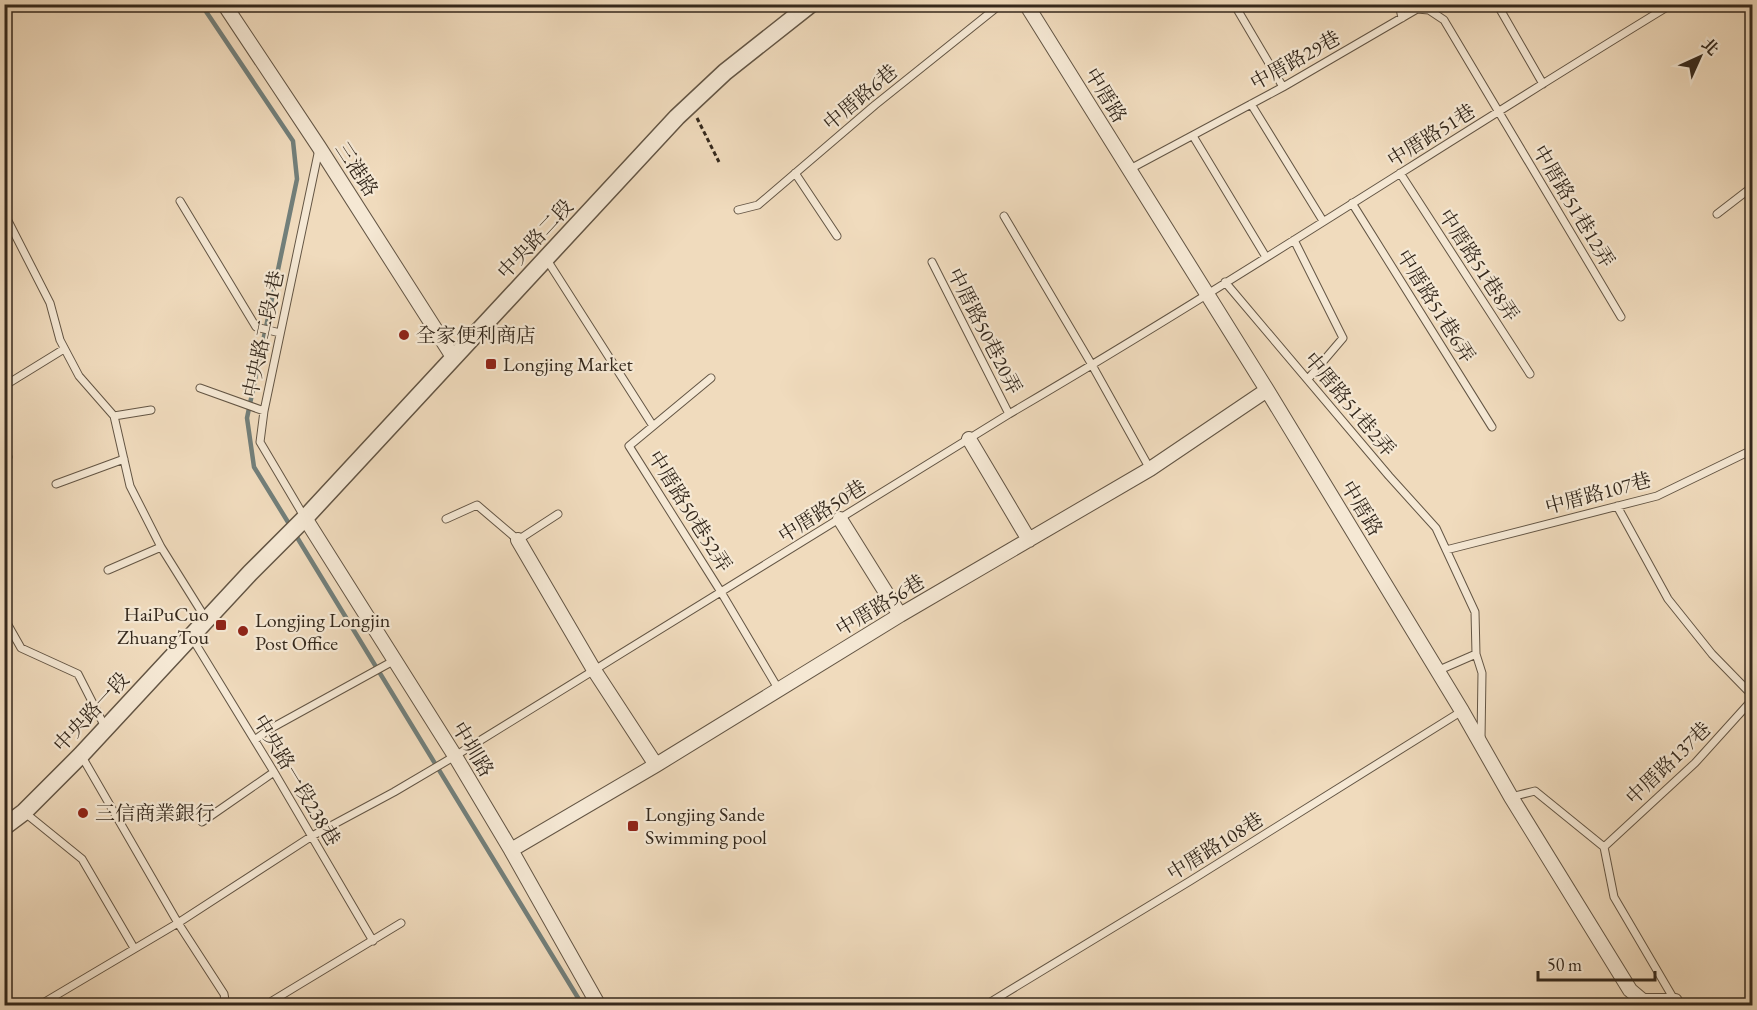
<svg xmlns="http://www.w3.org/2000/svg" width="1757" height="1010" font-family="'EB Garamond','Noto Serif TC',serif">
  <style>
    .lines { fill: none; stroke-linecap: round; stroke-linejoin: round }
    .stream { stroke: #727f7a; stroke-width: 4.5 }
    .service-casing { stroke: #635544; stroke-width: 9 }
    .minor-casing { stroke: #635544; stroke-width: 16 }
    .tertiary-casing { stroke: #635544; stroke-width: 19 }
    .path { stroke: #34281c; stroke-width: 3; stroke-dasharray: 4.5 3; stroke-linecap: butt }
    .service { stroke: #f5e8d4; stroke-width: 7 }
    .minor { stroke: #f5e8d4; stroke-width: 14 }
    .tertiary { stroke: #f5e8d4; stroke-width: 16 }
    .poi-dot { fill: #8f2418; stroke: #f5e8d4; stroke-width: 2 }
    .labels { text-anchor: middle; dominant-baseline: central; stroke-width: 4.5; stroke-linejoin: round; paint-order: stroke }
    .street-label { font-size: 20px; fill: #34281c; stroke: #f5e8d4 }
    .poi-label { font-size: 20px; fill: #34281c; stroke: #f5e8d4; text-anchor: start }
  </style>
  <rect width="100%" height="100%" fill="#f0dbbd"/>
  <filter id="stains"><feTurbulence type="fractalNoise" baseFrequency=".00333" numOctaves="4"/><feColorMatrix values="0 0 0 0 .2 0 0 0 0 .09 0 0 0 0 .02 0 0 0 .5 -.17"/></filter>
  <radialGradient id="worn" r=".72"><stop offset=".6" stop-color="#630" stop-opacity="0"/><stop offset="1" stop-color="#630" stop-opacity=".3"/></radialGradient>
  <g class="lines">
    <path class="stream" d="M201 4 293 141 297 179 247 418 254 467 291 527
      M295 534 583 1006"/>
    <g class="service-casing">
      <path id="service" d="M786 4 795 16
        M1234 4 1283 87
        M1399 4 1402 18
        M1497 4 1543 84
        M1251 104 1323 221
        M1193 136 1266 257
        M1130 169 1283 87 1417 9 1429 10 1444 20 1621 317
        M795 173 837 236
        M1400 173 1530 374
        M180 201 256 327 280 333
        M1352 203 1492 427
        M738 210 758 205 875 105 1001 4
        M4 213 50 303 60 340 79 376 114 416 130 486 161 547 206 619
        M1717 214 1752 187
        M1004 216 1092 365 1150 469
        M1294 240 1343 338 1308 379
        M547 260 653 426
        M932 262 1009 414
        M1225 282 1389 476 1436 528 1475 612 1476 654 1482 673 1481 739
        M1750 341 1752 349
        M711 378 629 446 721 592 779 690
        M4 386 64 349
        M200 388 264 411
        M114 416 151 410
        M4 446 8 457
        M56 484 124 459
        M1617 506 1668 599 1712 654 1752 695
        M305 518 260 442 264 411 319 149
        M446 519 477 505 518 540 558 514
        M1446 550 1657 496 1752 450
        M108 570 161 547
        M4 618 21 648 78 674 105 727
        M192 638 274 772 373 941
        M1437 671 1476 654
        M255 740 268 730 395 660
        M81 755 178 923 224 994 226 1006
        M1511 797 1535 791 1604 847 1614 897 1675 1001
        M24 812 82 859 134 948
        M202 822 274 772
        M1604 847 1695 763 1752 700
        M272 1001 401 923
        M38 1006 178 923 312 836 394 792 455 756 1009 414C1233 283 1450 139 1672 4
        M984 1006 1190 881 1462 711"/>
    </g>
    <g class="minor-casing">
      <path id="minor" d="M224 4 319 147 453 357
        M1026 4 1267 390 1462 711 1511 797 1630 990 1643 1001H1675L1678 1006
        M1750 4 1752 7
        M4 8 10 4
        M969 439 1029 540
        M305 518 455 756 511 850 599 1006
        M840 519 900 615
        M518 540 594 670 656 765
        M511 850 656 765 900 615 1150 469 1267 390"/>
    </g>
    <g class="tertiary-casing">
      <path id="tertiary" d="M4 827 24 812 81 755 250 573 305 518 677 117 725 72 811 4"/>
    </g>
    <path class="path" d="M697 118 719 162"/>
    <use href="#service" class="service"/>
    <use href="#minor" class="minor"/>
    <use href="#tertiary" class="tertiary"/>
  </g>
  <g class="poi-dot">
    <circle cx="404" cy="335" r="6"/>
    <rect x="485" y="358" width="12" height="12" rx="3"/>
    <rect x="215" y="619" width="12" height="12" rx="3"/>
    <circle cx="243" cy="631" r="6"/>
    <circle cx="83" cy="813" r="6"/>
    <rect x="627" y="820" width="12" height="12" rx="3"/>
  </g>
  <g class="labels">
    <g class="street-label">
      <text transform="translate(1295 60) rotate(-29)">中厝路29巷</text>
      <text transform="translate(1106 95) rotate(58)">中厝路</text>
      <text transform="translate(860 97) rotate(-40)">中厝路6巷</text>
      <text transform="translate(1431 135) rotate(-32)">中厝路51巷</text>
      <text transform="translate(357 169) rotate(57)">三港路</text>
      <text transform="translate(1574 206) rotate(59)">中厝路51巷12弄</text>
      <text transform="translate(535 239) rotate(-47)">中央路二段</text>
      <text transform="translate(1479 265) rotate(57)">中厝路51巷8弄</text>
      <text transform="translate(1436 306) rotate(58)">中厝路51巷6弄</text>
      <text transform="translate(985 331) rotate(63)">中厝路50巷20弄</text>
      <text transform="translate(263 334) rotate(-78)">中央路二段1巷</text>
      <text transform="translate(1350 404) rotate(50)">中厝路51巷2弄</text>
      <text transform="translate(1598 493) rotate(-15)">中厝路107巷</text>
      <text transform="translate(1362 508) rotate(59)">中厝路</text>
      <text transform="translate(690 511) rotate(58)">中厝路50巷52弄</text>
      <text transform="translate(822 511) rotate(-32)">中厝路50巷</text>
      <text transform="translate(880 605) rotate(-31)">中厝路56巷</text>
      <text transform="translate(91 712) rotate(-47)">中央路一段</text>
      <text transform="translate(473 749) rotate(59)">中圳路</text>
      <text transform="translate(1668 763) rotate(-44)">中厝路137巷</text>
      <text transform="translate(297 780) rotate(59)">中央路一段238巷</text>
      <text transform="translate(1215 846) rotate(-32)">中厝路108巷</text>
    </g>
    <g class="poi-label">
      <text x="416" y="335">全家便利商店</text>
      <text x="503" y="364">Longjing Market</text>
      <text x="209" y="614" text-anchor="end">HaiPuCuo<tspan x="209" dy="23">ZhuangTou</tspan></text>
      <text x="255" y="620">Longjing Longjin<tspan x="255" dy="23">Post Office</tspan></text>
      <text x="95" y="813">三信商業銀行</text>
      <text x="645" y="814">Longjing Sande<tspan x="645" dy="23">Swimming pool</tspan></text>
    </g>
  </g>
  <rect width="1757" height="1010" fill="none" stroke="#f0dbbd" stroke-width="24"/>
  <rect x="6" y="6" width="1745" height="998" fill="none" stroke="#34281c" stroke-width="3"/>
  <rect x="12" y="12" width="1733" height="986" fill="none" stroke="#34281c" stroke-width="1.5"/>
  <g transform="translate(1700 57) rotate(45)" stroke="#f5e8d4" stroke-width="4.5" paint-order="stroke">
  <path d="M0-4.5L10 22L0 15L-10 22Z" fill="#34281c"/>
  <text y="-9" font-size="16" font-weight="bold" text-anchor="middle" fill="#34281c">北</text>
  </g>
  <path d="M1538 971v9h117v-9" fill="none" stroke="#34281c" stroke-width="3"/>
  <text x="1547" y="971" font-size="18" fill="#34281c" stroke="#f5e8d4" stroke-width="4.5" paint-order="stroke">50 m</text>
  <rect width="100%" height="100%" filter="url(#stains)"/>
  <rect width="100%" height="100%" fill="url(#worn)"/>
</svg>
